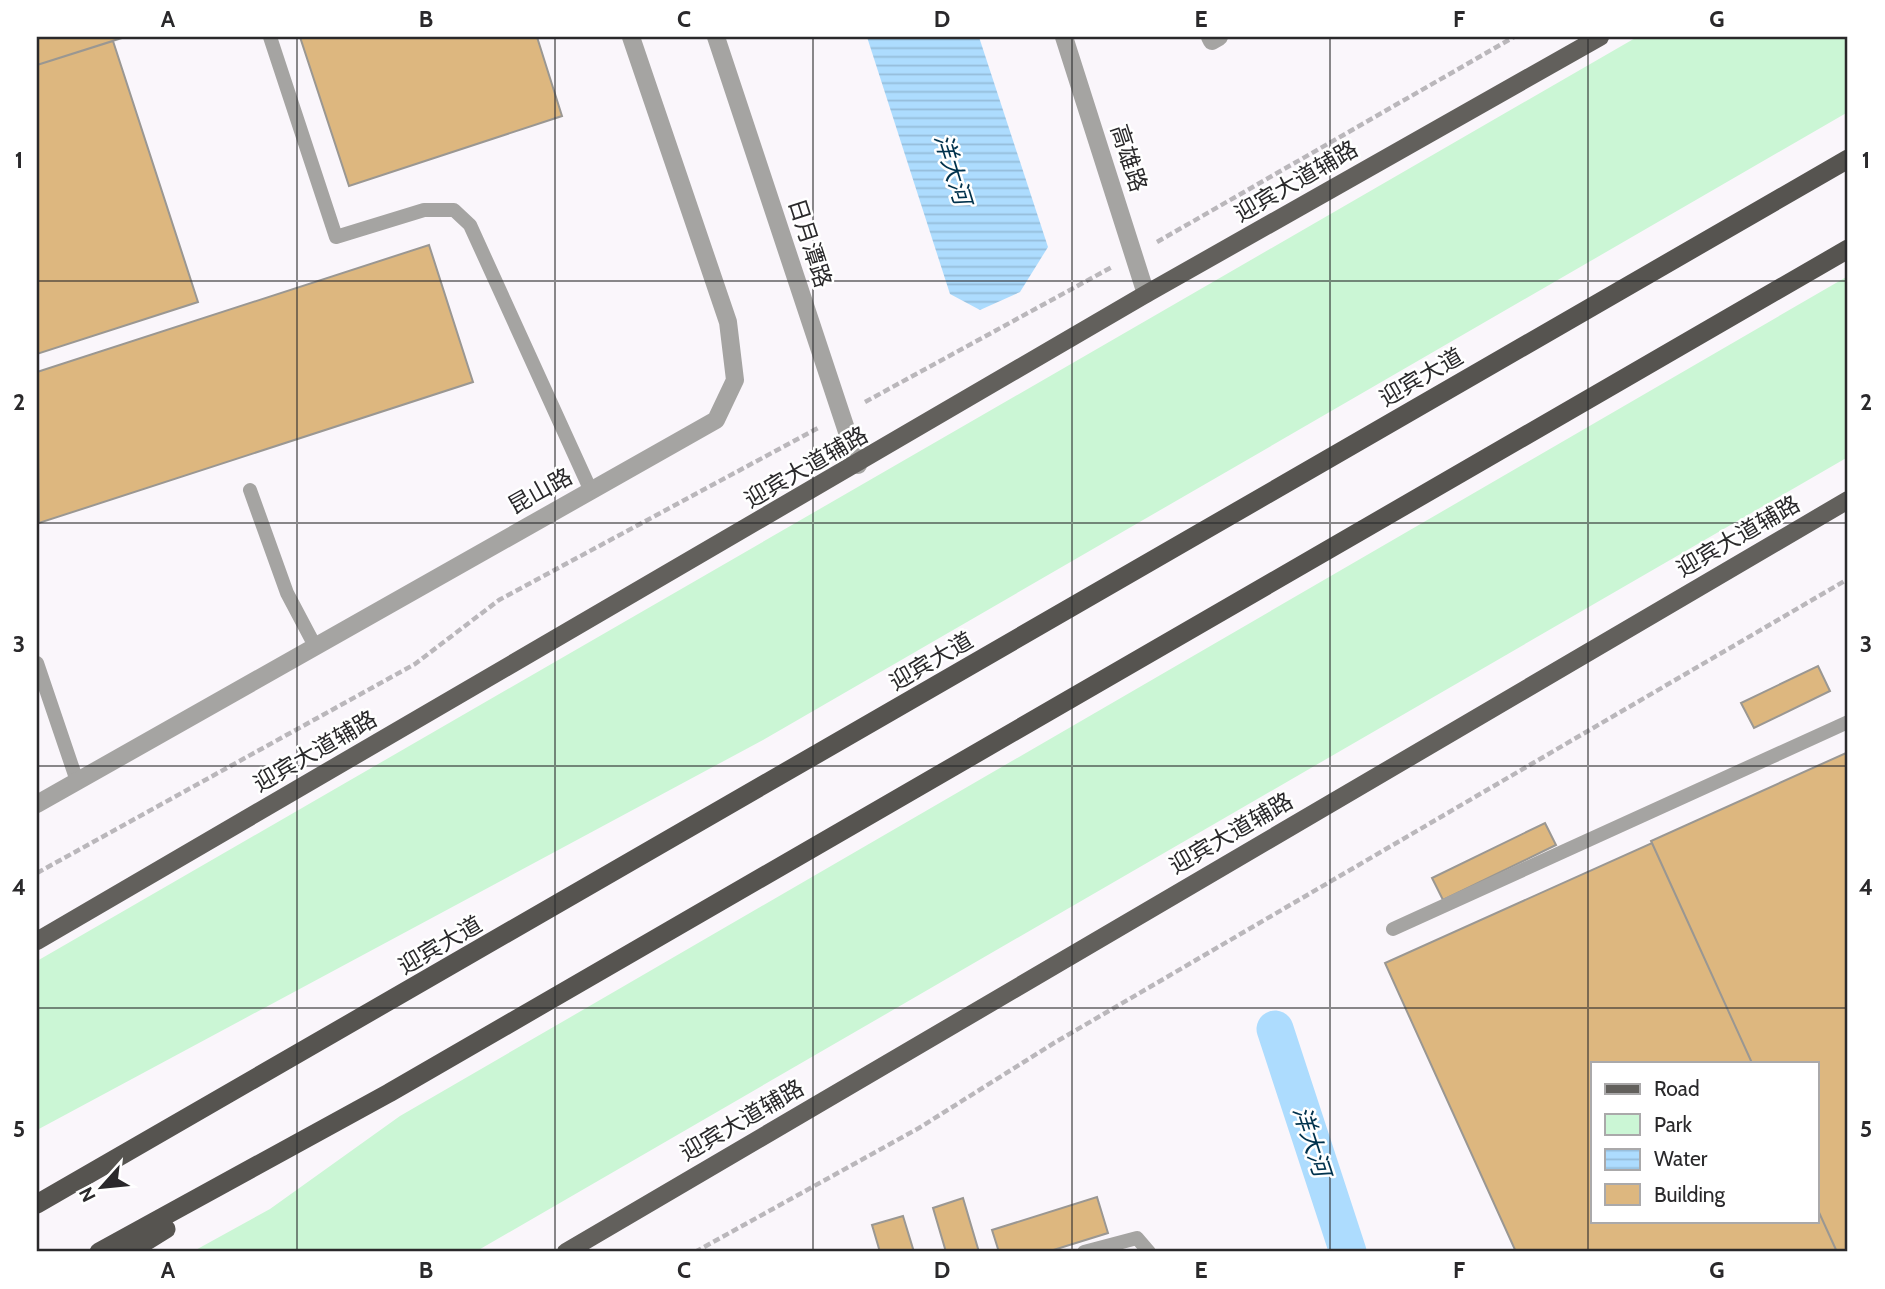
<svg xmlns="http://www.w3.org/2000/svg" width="1885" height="1289" font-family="Cabin,'Noto Sans SC',sans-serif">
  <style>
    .green { fill: #cbf6d5 }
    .water { fill: url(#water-rules) }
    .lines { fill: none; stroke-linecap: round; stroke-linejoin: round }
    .canal { stroke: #addcfe; stroke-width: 37 }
    .building { fill: #ddb77f; stroke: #9a9792; stroke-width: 2 }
    .path { stroke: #bab7bb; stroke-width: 4.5; stroke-dasharray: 7 3.5; stroke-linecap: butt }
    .service { stroke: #a5a4a2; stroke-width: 14 }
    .minor { stroke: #a5a4a2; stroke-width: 18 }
    .tertiary { stroke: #a5a4a2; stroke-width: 18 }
    .primary { stroke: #62605c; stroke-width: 18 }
    .trunk { stroke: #565450; stroke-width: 19 }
    .grid { fill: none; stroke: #2a292b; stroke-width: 2; stroke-opacity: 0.55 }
    .labels { text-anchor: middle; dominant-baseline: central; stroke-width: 5; stroke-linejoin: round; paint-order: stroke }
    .street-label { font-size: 23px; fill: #2a292b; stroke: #fff }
    .water-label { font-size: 24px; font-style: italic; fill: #00324d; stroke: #fff }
    .neatline { fill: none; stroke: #2a292b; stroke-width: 2.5 }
    .grid-label { font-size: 23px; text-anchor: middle; font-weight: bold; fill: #2a292b }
  </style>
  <defs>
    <pattern id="water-rules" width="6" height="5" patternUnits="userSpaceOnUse" patternTransform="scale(1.75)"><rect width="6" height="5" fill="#addcfe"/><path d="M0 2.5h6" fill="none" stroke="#95bdda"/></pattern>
  </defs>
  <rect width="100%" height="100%" fill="#faf6fb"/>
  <path class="green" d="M1637 37H1848V112L763 740 37 1130V961Z
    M1848 276V457L475 1252H192L270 1209 400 1116Z"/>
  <path class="water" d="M867 37H979L1048 247 1020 292 980 310 950 294Z"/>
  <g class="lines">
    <path class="canal" d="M1275 1029 1348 1252"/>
  </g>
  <path class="building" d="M37 37H125L37 65Z
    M300 37H537L562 116 349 186Z
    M113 41 198 302 37 354V65Z
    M429 245 473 382 39 523 37 372Z
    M1818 666 1830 691 1754 728 1741 703Z
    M1846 753 1848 1252H1837L1817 1208V1063H1752L1651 841Z
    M1545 823 1556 845 1443 900 1432 878Z
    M1652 843 1752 1063H1593V1221H1817V1208L1837 1252H1516L1385 963Z
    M1097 1197 1108 1233 1047 1252H999L992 1230Z
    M963 1198 979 1252H946L933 1208Z
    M903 1216 914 1252H880L872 1225Z"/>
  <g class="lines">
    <path class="path" d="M1157 242 1514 37
      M865 402 1112 267
      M37 873 415 664 499 600 818 428
      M695 1252 919 1128 1054 1043 1848 579"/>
    <path class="service" d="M270 37 336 237 424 210H454L470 225 591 491
      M250 490 287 593 315 646
      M37 663 77 781
      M1393 929 1848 722
      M1084 1252 1137 1238 1149 1252"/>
    <path class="minor" d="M1064 37 1146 294
      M1210 37 1212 41 1219 37
      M37 804 716 420 735 380 728 322 631 37"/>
    <path class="tertiary" d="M716 37 858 465"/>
    <path class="primary" d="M37 941 1146 294 1600 37
      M566 1252 1848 500"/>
    <path class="trunk" d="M37 1204 1848 159
      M99 1252 389 1093 1848 249
      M129 1252 166 1229"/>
  </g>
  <path class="grid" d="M297 37V1252M555 37V1252M813 37V1252M1072 37V1252M1330 37V1252M1588 37V1252M37 281H1848M37 523H1848M37 766H1848M37 1008H1848"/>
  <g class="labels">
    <g class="street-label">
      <text transform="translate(1129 158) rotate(72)">高雄路</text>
      <text transform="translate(1296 181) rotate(-30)">迎宾大道辅路</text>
      <text transform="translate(810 243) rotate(72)">日月潭路</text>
      <text transform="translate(1421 377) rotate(-30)">迎宾大道</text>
      <text transform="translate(806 467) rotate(-30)">迎宾大道辅路</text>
      <text transform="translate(540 491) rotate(-29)">昆山路</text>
      <text transform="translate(1738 536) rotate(-30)">迎宾大道辅路</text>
      <text transform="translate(931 661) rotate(-30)">迎宾大道</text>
      <text transform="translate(315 751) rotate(-30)">迎宾大道辅路</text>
      <text transform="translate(1231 833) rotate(-30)">迎宾大道辅路</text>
      <text transform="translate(440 945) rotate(-30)">迎宾大道</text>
      <text transform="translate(742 1120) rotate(-30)">迎宾大道辅路</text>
    </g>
    <g class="water-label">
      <text transform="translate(953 169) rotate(73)">洋大河</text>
      <text transform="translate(1312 1141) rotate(72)">洋大河</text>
    </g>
  </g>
  <rect width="1885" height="1289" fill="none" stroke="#ffffff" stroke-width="77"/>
  <rect x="1591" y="1062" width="228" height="161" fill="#ffffff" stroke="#aaa9aa" stroke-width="2"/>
  <rect x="1605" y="1084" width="35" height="10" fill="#62605c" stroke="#aaa9aa" stroke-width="2"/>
  <text x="1654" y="1096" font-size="21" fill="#2a292b">Road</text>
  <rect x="1605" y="1114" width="35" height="21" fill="#cbf6d5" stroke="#aaa9aa" stroke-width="2"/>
  <text x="1654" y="1132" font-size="21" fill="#2a292b">Park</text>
  <rect x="1605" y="1149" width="35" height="21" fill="url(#water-rules)" stroke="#aaa9aa" stroke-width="2"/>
  <text x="1654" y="1166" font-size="21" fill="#2a292b">Water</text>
  <rect x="1605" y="1184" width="35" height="21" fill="#ddb77f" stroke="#aaa9aa" stroke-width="2"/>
  <text x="1654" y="1202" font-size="21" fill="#2a292b">Building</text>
  <g transform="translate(102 1187) rotate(243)" stroke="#ffffff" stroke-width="5" paint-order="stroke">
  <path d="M0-5L12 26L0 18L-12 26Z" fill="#2a292b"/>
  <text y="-10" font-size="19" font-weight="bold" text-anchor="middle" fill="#2a292b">N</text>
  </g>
  <rect x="38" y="38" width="1808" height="1212" class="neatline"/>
  <g class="grid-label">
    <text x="168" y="27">A</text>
    <text x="426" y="27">B</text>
    <text x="684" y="27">C</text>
    <text x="942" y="27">D</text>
    <text x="1201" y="27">E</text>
    <text x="1459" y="27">F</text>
    <text x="1717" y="27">G</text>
    <text x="19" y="168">1</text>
    <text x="1866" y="168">1</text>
    <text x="19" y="410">2</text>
    <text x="1866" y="410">2</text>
    <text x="19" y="652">3</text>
    <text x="1866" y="652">3</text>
    <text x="19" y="895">4</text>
    <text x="1866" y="895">4</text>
    <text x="19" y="1137">5</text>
    <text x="1866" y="1137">5</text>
    <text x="168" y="1278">A</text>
    <text x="426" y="1278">B</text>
    <text x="684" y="1278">C</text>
    <text x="942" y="1278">D</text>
    <text x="1201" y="1278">E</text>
    <text x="1459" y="1278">F</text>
    <text x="1717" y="1278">G</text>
  </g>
</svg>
